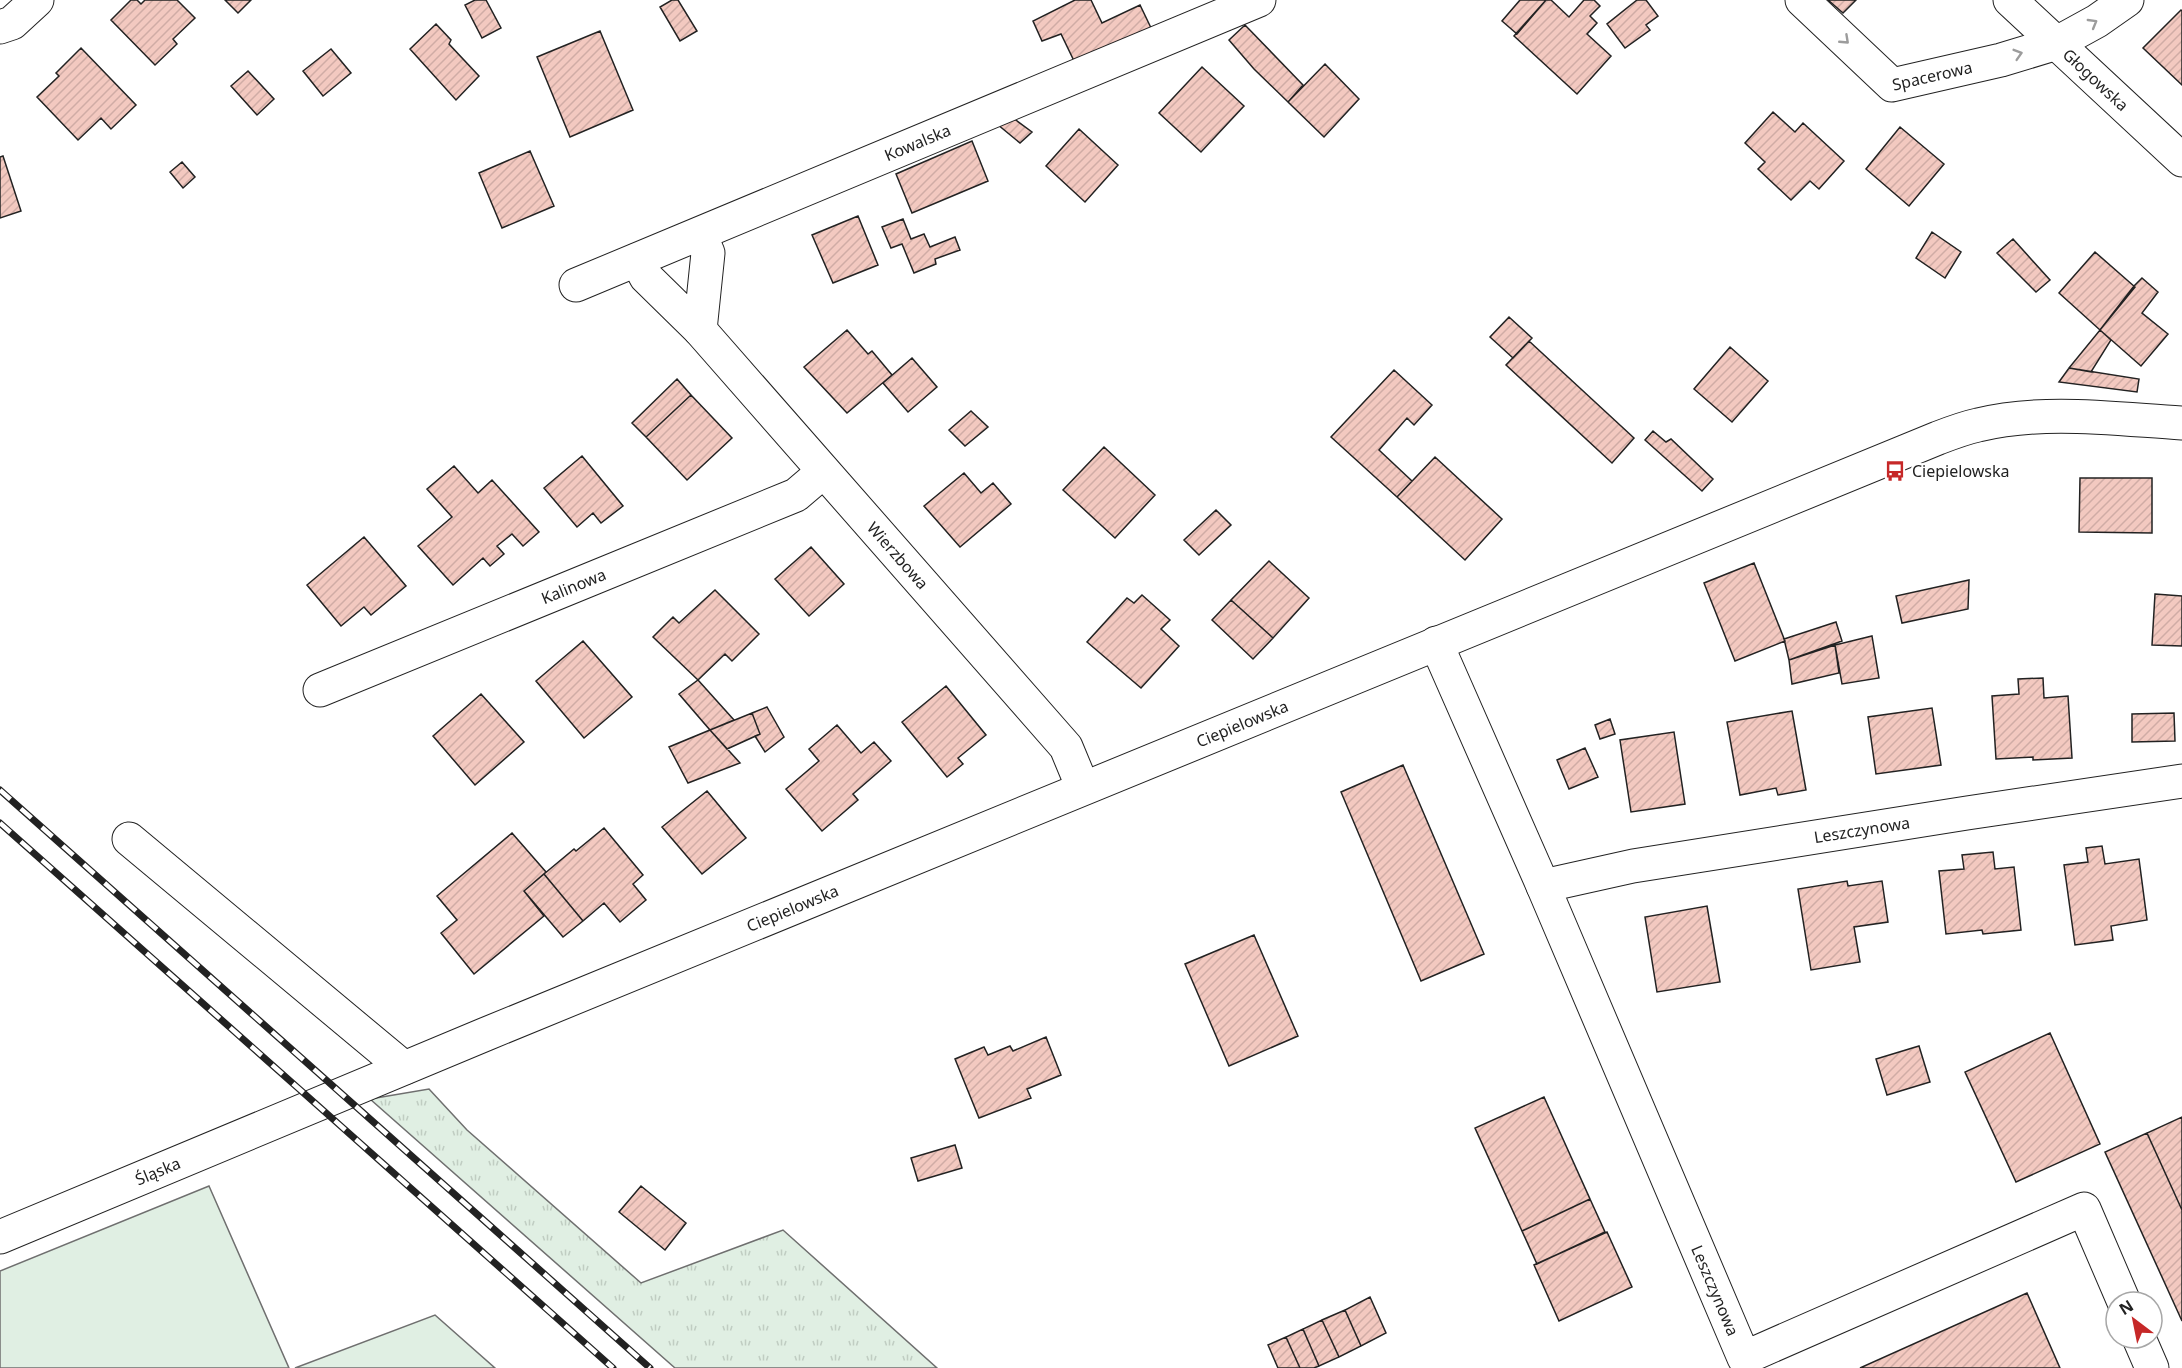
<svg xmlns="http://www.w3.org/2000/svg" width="2182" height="1368" font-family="'Noto Sans',sans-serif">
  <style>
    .grass { fill: url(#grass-tufts); stroke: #6f6f6f; stroke-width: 1.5 }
    .garden { fill: #e0efe3; stroke: #6f6f6f; stroke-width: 1.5 }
    .building { fill: url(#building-hatch); stroke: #222; stroke-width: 1.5 }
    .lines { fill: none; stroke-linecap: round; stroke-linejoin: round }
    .minor-casing { stroke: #222; stroke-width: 35 }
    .minor { stroke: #fff; stroke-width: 33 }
    .rail-casing { stroke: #222; stroke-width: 7 }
    .rail { stroke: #fff; stroke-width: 4.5; stroke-dasharray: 14; stroke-linecap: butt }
    .oneway { stroke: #9c9c9c }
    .labels { text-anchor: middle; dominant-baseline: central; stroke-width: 4.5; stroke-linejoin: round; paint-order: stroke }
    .street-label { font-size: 16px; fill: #222; stroke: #fff }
    .poi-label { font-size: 16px; fill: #222; stroke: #fff; text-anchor: start }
  </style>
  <defs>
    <pattern id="grass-tufts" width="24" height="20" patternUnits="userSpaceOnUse" patternTransform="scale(1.5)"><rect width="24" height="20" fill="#e0efe3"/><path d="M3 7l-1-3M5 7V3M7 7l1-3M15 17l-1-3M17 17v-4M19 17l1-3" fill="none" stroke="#c0cdc2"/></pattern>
    <pattern id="building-hatch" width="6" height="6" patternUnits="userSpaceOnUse" patternTransform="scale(1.5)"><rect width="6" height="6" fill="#f3c9c0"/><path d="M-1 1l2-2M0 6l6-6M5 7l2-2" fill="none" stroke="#d0aca5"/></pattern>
  </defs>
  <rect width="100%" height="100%" fill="#fff"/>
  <path class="grass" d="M429 1089 467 1130 641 1283 783 1230 937 1368H675L370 1099Z"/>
  <path class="garden" d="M209 1186 289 1368H0V1271Z
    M435 1315 495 1368H295Z"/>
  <path class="building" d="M131 0H137L141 4 145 0H177L195 18 173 39 177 44 155 65 111 20Z
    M225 0H251L238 13Z
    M475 0H486L501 28 482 38 465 5Z
    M672 0H678L697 31 680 41 660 7Z
    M1075 0H1091L1102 23 1140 5 1153 32 1076 65 1061 34 1042 41 1033 21Z
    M1520 0H1546L1517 34 1502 21Z
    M1546 0H1551L1569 17 1584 0H1594L1600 6 1590 16 1597 23 1587 34 1611 56 1577 94 1514 36Z
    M1637 0H1646L1658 16 1646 25 1650 30 1625 48 1607 24Z
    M1828 0H1856L1843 13Z
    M2181 10 2182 11V85L2143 48Z
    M436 24 451 40 449 44 479 76 456 100 410 49Z
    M1245 25 1303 85 1288 102 1254 69 1229 40Z
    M600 31 633 110 570 137 537 57Z
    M81 48 136 105 111 129 101 118 78 140 37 97 59 76 56 73Z
    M331 49 351 73 323 96 303 71Z
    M1325 64 1359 99 1324 137 1288 102Z
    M1202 67 1244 106 1201 152 1159 113Z
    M248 71 274 99 257 115 231 86Z
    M1773 112 1795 132 1803 123 1844 161 1819 189 1810 181 1791 200 1758 169 1765 162 1745 143Z
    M1013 118 1032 132 1020 143 997 124Z
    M1900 127 1944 164 1909 206 1866 169Z
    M1079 129 1118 165 1085 202 1046 166Z
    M972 141 988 181 912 213 896 174Z
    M530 151 554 206 502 228 479 173Z
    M3 156 21 211 0 218V157Z
    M182 162 195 177 183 188 170 172Z
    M858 216 878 265 833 283 812 235Z
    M903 219 911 239 924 234 930 247 955 237 960 250 935 259 936 264 914 273 902 244 891 248 882 227Z
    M1932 232 1961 252 1945 278 1916 258Z
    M2013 239 2050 280 2036 292 1997 253Z
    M2095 252 2135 287 2100 330 2059 293Z
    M2142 278 2158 292 2142 313 2168 334 2141 366 2100 330 2134 286Z
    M1509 317 1532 338 1513 358 1490 337Z
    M847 330 868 354 872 351 892 375 847 413 804 367Z
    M2100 330 2111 340 2091 372 2069 368Z
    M1529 341 1634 438 1612 463 1506 365Z
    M1730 347 1768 381 1732 422 1694 389Z
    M912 358 937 387 908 412 883 383Z
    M2069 368 2139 379 2137 392 2059 382Z
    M1394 370 1432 405 1414 425 1407 418 1379 450 1412 481 1397 497 1331 437Z
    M677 379 691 395 646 437 632 423Z
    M691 395 732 438 687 480 646 437Z
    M971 411 988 427 965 446 949 430Z
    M1653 431 1666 442 1671 439 1713 479 1702 491 1645 440Z
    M1104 447 1155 495 1115 538 1063 490Z
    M582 456 623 506 601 523 593 513 577 527 544 488Z
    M1435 457 1502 519 1465 560 1397 497Z
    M454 466 478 493 492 480 539 532 523 546 512 534 497 546 504 554 490 566 483 558 453 585 418 546 452 517 427 489Z
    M964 473 981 493 993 483 1011 504 960 547 924 506Z
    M2080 478H2152V533L2079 532Z
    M1216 510 1231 525 1199 555 1184 540Z
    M364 537 406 586 371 615 364 607 341 626 307 585Z
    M811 547 844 584 809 616 775 579Z
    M1269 561 1309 598 1273 638 1231 600Z
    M1754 563 1785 641 1735 661 1704 583Z
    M1969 580 1968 609 1902 623 1896 596Z
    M715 590 759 634 732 661 725 654 698 680 653 637 673 617 679 623Z
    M2155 594 2182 596V646L2152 645Z
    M1142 595 1170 620 1161 629 1179 646 1141 688 1087 642 1127 598 1134 603Z
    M1231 600 1273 638 1253 659 1212 620Z
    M1836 622 1842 641 1789 660 1784 639Z
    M1872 636 1879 678 1842 684 1835 645Z
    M583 641 632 697 584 738 536 681Z
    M1835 645 1839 673 1792 684 1789 660Z
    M2043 678 2044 698 2068 696 2072 758 2033 760V757L1996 759 1992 696 2019 694 2018 679Z
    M698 680 734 720 710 730 679 694Z
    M946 686 986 735 958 758 963 764 947 777 902 722Z
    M481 694 524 742 475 785 433 736Z
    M767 707 784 737 765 752 755 736 760 734 752 713Z
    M1932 708 1941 765 1876 774 1868 717Z
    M1792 711 1806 790 1778 795 1776 788 1740 795 1727 722Z
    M752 713 760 734 727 749 710 730Z
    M2174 713 2175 741 2132 742V714Z
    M1610 719 1615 734 1600 739 1595 725Z
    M837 725 861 753 874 742 891 761 853 794 858 800 822 831 786 789 819 761 809 749Z
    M710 730 740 763 688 783 669 747Z
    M1674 732 1685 804 1631 812 1620 740Z
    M1585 748 1598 777 1569 789 1557 760Z
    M1403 765 1484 954 1421 981 1341 792Z
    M707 791 746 838 702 874 662 827Z
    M604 828 643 875 633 884 646 900 620 922 604 903 583 921 544 874 574 849 576 851Z
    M512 833 546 872 524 891 544 916 474 974 441 933 457 920 437 896Z
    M2102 846 2105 864 2139 859 2147 920 2111 926 2113 940 2075 945 2064 865 2088 862 2086 848Z
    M1993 852 1995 869 2014 867 2021 930 1983 934 1982 930 1946 934 1939 871 1964 869 1962 855Z
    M544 874 583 921 563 937 524 891Z
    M1847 881 1848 886 1882 881 1888 922 1854 927 1860 962 1811 970 1798 889Z
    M1707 906 1720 982 1657 992 1645 917Z
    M1254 935 1298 1036 1229 1066 1185 964Z
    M2050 1033 2100 1144 2016 1182 1965 1072Z
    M1046 1037 1061 1075 1027 1089 1031 1098 979 1118 955 1059 984 1047 988 1055 1010 1046 1013 1051Z
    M1919 1046 1930 1082 1887 1095 1876 1059Z
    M1544 1097 1590 1199 1522 1231 1475 1128Z
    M2182 1117V1210L2147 1133Z
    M2147 1133 2182 1210V1321L2105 1152Z
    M955 1145 962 1168 918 1181 911 1158Z
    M641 1186 686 1223 665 1250 619 1212Z
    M1590 1199 1605 1232 1537 1264 1522 1231Z
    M1607 1232 1632 1287 1559 1321 1534 1265Z
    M2027 1293 2060 1368H1860Z
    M1370 1297 1386 1333 1361 1346 1345 1310Z
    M1345 1310 1361 1346 1339 1357 1322 1320Z
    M1322 1320 1339 1357 1319 1366 1303 1329Z
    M1303 1329 1319 1366 1314 1368H1300L1286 1337Z
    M1286 1337 1300 1368H1278L1268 1345Z"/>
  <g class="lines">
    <g class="minor-casing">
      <g id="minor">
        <path id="s1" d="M1802 0 1892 85 2001 60 2057 43 2097 21 2127 0"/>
        <path id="s2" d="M2010 0 2182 160"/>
        <path d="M0 27 12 23 37 0"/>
        <path d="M637 260 646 277 700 330 708 253 700 234"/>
        <path id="s3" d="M576 285 1259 0"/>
        <path id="s4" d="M700 330 1066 747 1083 788"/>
        <path id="s5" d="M1436 643 1543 886 1744 1358 2084 1209 2124 1302"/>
        <path id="s6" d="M320 690 796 495 823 472"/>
        <path d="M129 839 404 1068"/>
        <path id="s7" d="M1543 886 1633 866 1967 813 2182 781"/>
        <path id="s8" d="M0 1237 486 1034 1938 438C1951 433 1964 428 1978 425 2044 409 2115 419 2182 423"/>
        <path d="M2139 1338 2152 1368"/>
      </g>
    </g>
    <use href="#minor" class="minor"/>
    <g class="rail-casing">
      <path id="rail" d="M0 790 650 1368
        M0 823 613 1368"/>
    </g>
    <use href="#rail" class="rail"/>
  </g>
  <defs><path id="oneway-chevron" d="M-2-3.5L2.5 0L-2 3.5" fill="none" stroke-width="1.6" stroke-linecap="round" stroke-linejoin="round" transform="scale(1.5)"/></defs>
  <g class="oneway">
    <use href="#oneway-chevron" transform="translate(2093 23) rotate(-30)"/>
    <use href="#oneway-chevron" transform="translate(1845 40) rotate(43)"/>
    <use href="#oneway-chevron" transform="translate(2018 54) rotate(-17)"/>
  </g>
  <defs>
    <g id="bus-bare" transform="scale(1.62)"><path d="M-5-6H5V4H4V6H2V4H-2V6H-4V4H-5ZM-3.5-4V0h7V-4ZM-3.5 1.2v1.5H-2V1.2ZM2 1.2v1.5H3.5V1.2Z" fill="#c62828" stroke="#fff" stroke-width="2.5" paint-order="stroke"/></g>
  </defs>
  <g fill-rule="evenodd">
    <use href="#bus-bare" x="1895" y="471"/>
  </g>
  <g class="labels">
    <g class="street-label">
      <text stroke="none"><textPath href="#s1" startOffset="165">Spacerowa</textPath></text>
      <text stroke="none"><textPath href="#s2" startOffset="117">Głogowska</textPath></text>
      <text stroke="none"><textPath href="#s3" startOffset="370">Kowalska</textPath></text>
      <text stroke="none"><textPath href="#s4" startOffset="300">Wierzbowa</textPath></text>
      <text stroke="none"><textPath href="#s6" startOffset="274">Kalinowa</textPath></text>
      <text stroke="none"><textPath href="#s8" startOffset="1344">Ciepielowska</textPath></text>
      <text stroke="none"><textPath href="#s7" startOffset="324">Leszczynowa</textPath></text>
      <text stroke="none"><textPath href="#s8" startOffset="858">Ciepielowska</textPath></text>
      <text stroke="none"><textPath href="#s8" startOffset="171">Śląska</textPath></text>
      <text stroke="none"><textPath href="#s5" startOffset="705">Leszczynowa</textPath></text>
    </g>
    <g class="poi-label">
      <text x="1912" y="471">Ciepielowska</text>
    </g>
  </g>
  <g transform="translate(2134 1320) rotate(328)"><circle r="28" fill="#ffffff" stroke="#a7a7a7" stroke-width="1.5"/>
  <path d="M0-4.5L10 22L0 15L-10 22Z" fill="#c62828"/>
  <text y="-9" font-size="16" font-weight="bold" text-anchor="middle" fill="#222222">N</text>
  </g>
</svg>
